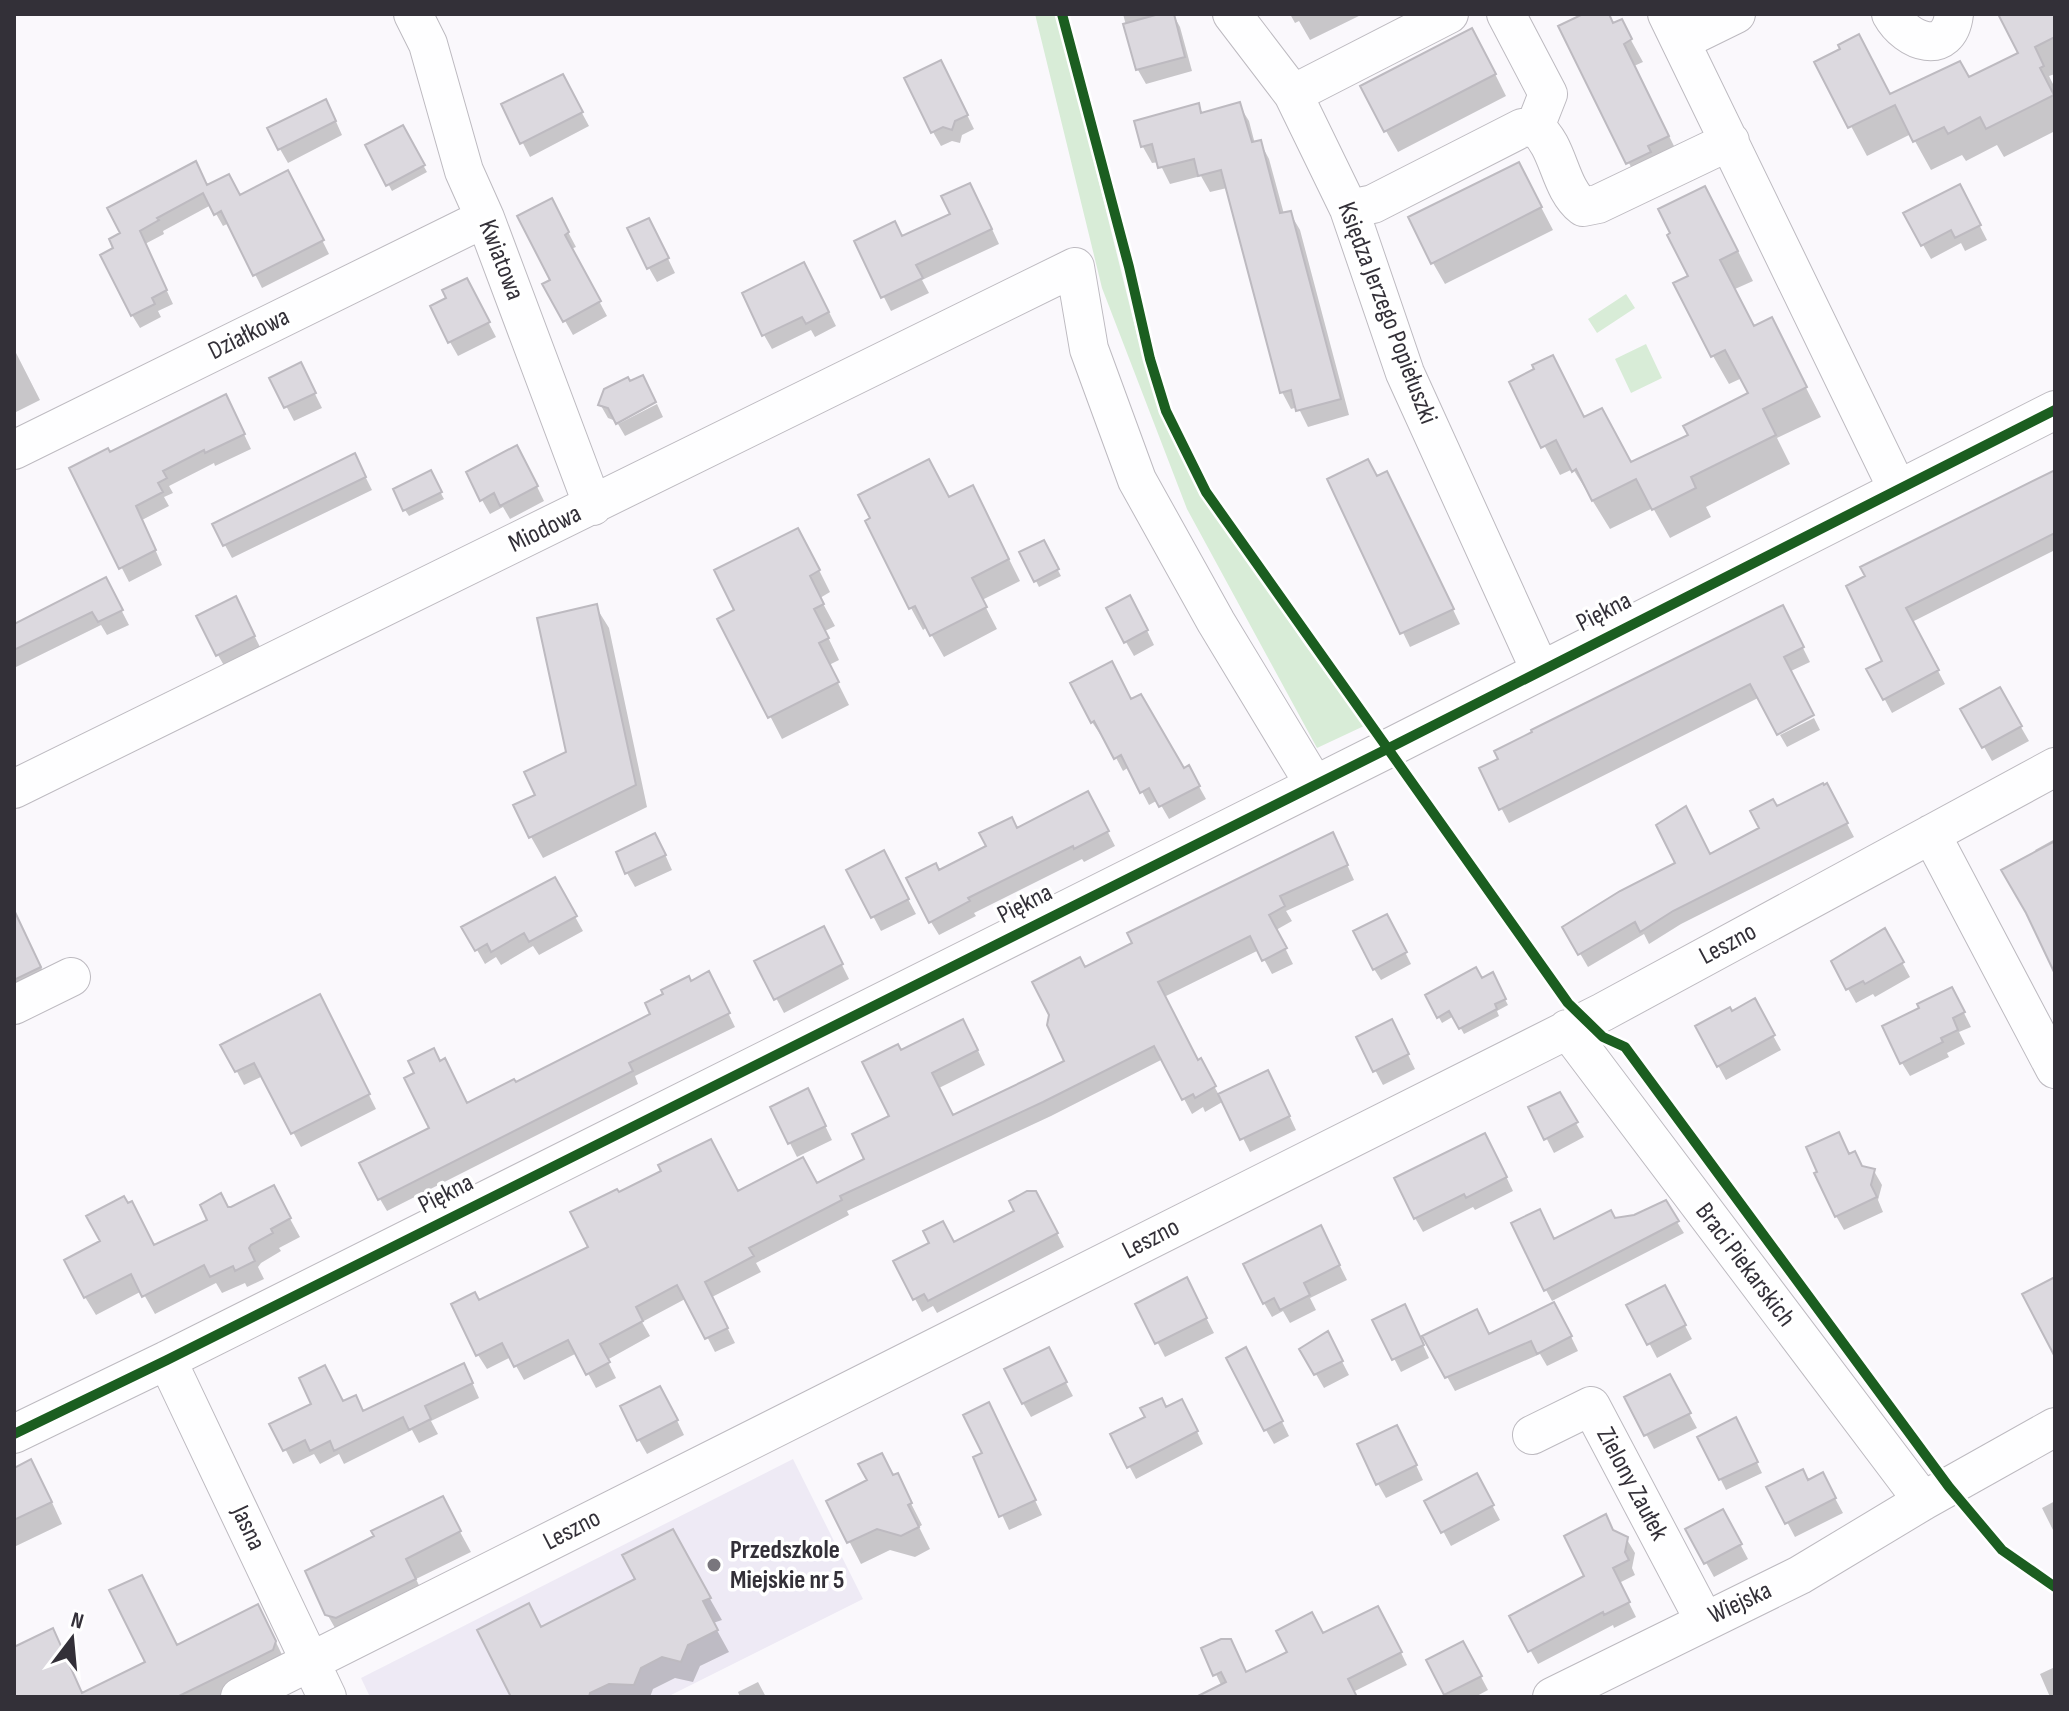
<svg xmlns="http://www.w3.org/2000/svg" width="2069" height="1711" font-family="'Sofia Sans Condensed',sans-serif">
  <style>
    .built { fill: #eeeaf5 }
    .green { fill: #d8ecd7 }
    .shadow { fill: #0003 }
    .building { fill: #dcd9df; stroke: #bdbac0; stroke-width: 2 }
    .lines { fill: none; stroke-linecap: round; stroke-linejoin: round }
    .minor-casing { stroke: #bdbac0; stroke-width: 40 }
    .minor { stroke: #fefeff; stroke-width: 38 }
    .cycleway-casing { stroke: #fff; stroke-width: 15 }
    .cycleway { stroke: #1b5e20; stroke-width: 10 }
    .poi-dot { fill: #79767d; stroke: #fff; stroke-width: 3 }
    .labels { text-anchor: middle; dominant-baseline: central; stroke-width: 7; stroke-linejoin: round; paint-order: stroke }
    .street-label { font-size: 26px; fill: #333038; stroke: #fff }
    .poi-label { font-size: 26px; font-weight: bold; fill: #333038; stroke: #fff; text-anchor: start }
  </style>
  <rect width="100%" height="100%" fill="#faf8fc"/>
  <path class="built" d="M793 1459 863 1599 667 1697H370L361 1678Z"/>
  <path class="green" d="M1035 14H1057L1138 339 1165 419 1208 502 1305 645 1364 726 1317 748 1187 509 1102 288Z
    M1626 294 1635 308 1597 333 1588 319Z
    M1646 344 1662 378 1631 393 1615 359Z"/>
  <path class="shadow" d="M1123 14H1148L1149 19 1173 14 1180 27 1192 71 1146 84 1138 70Z
    M1290 14H1363L1310 40 1299 21 1295 23Z
    M1588 14H1607L1614 25 1621 22 1643 62 1634 66 1680 158 1640 185 1561 27Z
    M2001 14H2055V74L2049 76 2055 88V131L2004 157 1997 145 1966 161 1962 155 1931 170 1911 134 1867 156 1817 63 1891 96 1969 79 2021 54Z
    M1484 52 1506 96 1398 152 1386 131Z
    M562 76 589 126 530 157 503 104Z
    M948 76 974 129 962 135 960 143 952 141 941 146 933 132Z
    M1198 105 1203 114 1239 105 1249 121 1255 144 1260 142 1269 159 1284 214 1290 213 1300 230 1349 415 1308 427 1298 407 1291 409 1282 392 1227 188 1210 192 1201 176 1170 184 1159 162 1152 163 1143 147 1136 123Z
    M333 115 342 135 288 163 280 149Z
    M402 128 427 172 392 191 368 146Z
    M295 186 329 254 262 288 229 223 223 226 211 205 163 231 164 234 145 244 173 304 158 311 161 317 140 328 132 315 112 240 207 187 240 197Z
    M1530 186 1553 230 1445 284 1433 263Z
    M978 199 999 244 922 280 929 293 891 311 856 242 902 238 952 215Z
    M1967 201 1987 240 1965 251 1961 243 1931 259 1923 245Z
    M559 215 576 247 571 249 607 316 573 335 545 285 553 281Z
    M1721 217 1753 281 1735 289 1755 328 1771 320 1821 417 1777 438 1790 464 1706 507 1711 517 1670 538 1653 508 1610 529 1573 469 1560 475 1511 383 1537 370 1552 357 1585 419 1631 464 1690 436 1750 394 1742 378 1729 384 1713 356 1691 277Z
    M656 234 675 273 657 282 649 268Z
    M812 278 836 326 815 337 811 330 772 349 764 335Z
    M474 295 496 337 458 356 450 342Z
    M14 349 40 400 14 413Z
    M306 376 322 408 294 421 272 379Z
    M605 390 616 421 608 418 600 404Z
    M657 404 663 417 625 436 618 424Z
    M233 411 251 449 215 466 214 463 169 486 173 493 164 497 169 506 142 520 162 565 129 582 71 469Z
    M525 462 544 501 510 519 503 507 490 514 482 500Z
    M361 468 372 490 232 558 214 525Z
    M2055 472V550L1912 622 1945 684 1892 713 1869 670 1885 662 1848 586Z
    M430 473 444 499 409 516 405 510Z
    M1329 480 1394 488 1460 624 1410 647Z
    M949 500 984 509 1020 581 982 600 997 629 944 657 927 627 923 630 911 608 867 522Z
    M1043 542 1061 576 1039 587 1022 553Z
    M810 552 830 592 820 598 835 626 825 631 839 660 829 665 849 705 782 739 720 620 737 611Z
    M113 594 129 625 107 635 101 625 14 668V624L15 626Z
    M596 607 609 628 647 807 543 858 531 837 537 796 568 753Z
    M1138 612 1154 645 1134 656 1126 642Z
    M243 613 262 651 226 669 218 655Z
    M1790 622 1810 662 1791 671 1760 697 1509 823 1481 769Z
    M1999 689 2029 741 1992 761 1963 710Z
    M1131 701 1183 770 1188 767 1206 799 1169 819 1158 800 1149 805 1129 767 1123 771 1103 733 1100 734 1092 722Z
    M1814 718 1820 730 1787 747 1780 735Z
    M1834 799 1854 837 1681 924 1649 944 1644 934 1588 967 1565 928 1678 864 1710 856 1762 829 1777 809Z
    M1095 807 1115 846 1084 862 1082 859 974 913 976 916 939 935 931 922 939 872 1017 830Z
    M2053 840 2055 844V967L2004 871 2037 853 2035 850Z
    M1340 849 1354 880 1286 911 1292 921 1276 930 1293 964 1272 974 1259 950 1164 997 1198 1062 1200 1061 1219 1095 1276 1087 1296 1130 1250 1152 1224 1101 1205 1112 1203 1107 1192 1114 1163 1059 1051 1116 847 1211 849 1215 756 1263 761 1272 712 1297 735 1343 715 1352 687 1298 642 1322 650 1336 607 1360 616 1378 596 1388 577 1353 524 1380 511 1357 487 1369 478 1355 479 1302 590 1248 618 1195 738 1194 816 1186 867 1159 892 1117 901 1052 971 1036 985 1065 939 1088 953 1117 1067 1062 1085 969Z
    M663 850 672 870 635 887 627 873Z
    M891 867 916 914 881 931 849 871Z
    M554 879 583 931 539 955 533 946 501 965 496 957 485 964 464 927Z
    M14 910 51 988 14 1007Z
    M1393 928 1411 964 1381 980 1374 969Z
    M1885 931 1910 977 1875 997 1873 994 1856 1003 1833 962Z
    M831 943 849 979 784 1013 757 962Z
    M1492 975 1508 1005 1497 1011 1499 1016 1464 1034 1454 1016 1442 1023 1427 996Z
    M691 983 715 986 735 1027 635 1076 638 1084 387 1211 380 1199 432 1129 440 1063 467 1105 515 1085 653 1014Z
    M1754 1001 1781 1050 1726 1080 1697 1027Z
    M1959 1003 1971 1027 1959 1032 1965 1044 1947 1053 1949 1057 1910 1076 1902 1063Z
    M327 1011 376 1109 301 1147 263 1076 244 1085 223 1045Z
    M1399 1036 1415 1069 1383 1085 1358 1038Z
    M1559 1094 1584 1137 1554 1153 1531 1108Z
    M815 1105 832 1140 797 1157 772 1108Z
    M1846 1148 1863 1168 1874 1171 1882 1185 1878 1200 1883 1212 1844 1230 1836 1216Z
    M1493 1149 1513 1191 1475 1210 1473 1207 1423 1232 1415 1218Z
    M1665 1203 1684 1233 1552 1301 1546 1290 1554 1241 1614 1220 1635 1217Z
    M283 1206 300 1237 279 1248 281 1251 261 1263 258 1267 264 1279 247 1287 245 1283 222 1293 216 1283 155 1314 142 1291 96 1315 85 1297 154 1247 228 1209Z
    M1043 1206 1064 1247 937 1313 933 1306 922 1312 915 1299 954 1245Z
    M1328 1242 1347 1280 1310 1298 1316 1310 1290 1323 1283 1311 1272 1317 1264 1303Z
    M1194 1294 1214 1333 1165 1357 1138 1305Z
    M1672 1301 1692 1339 1657 1358 1629 1305Z
    M1562 1318 1578 1351 1547 1366 1540 1354 1455 1391 1425 1337 1490 1336Z
    M1411 1319 1429 1358 1401 1372 1375 1321Z
    M1335 1348 1349 1375 1324 1388 1302 1350Z
    M1253 1363 1289 1436 1274 1444 1266 1430Z
    M1056 1364 1073 1396 1031 1417 1023 1403Z
    M471 1380 479 1398 431 1421 438 1434 419 1443 412 1430 344 1464 339 1454 320 1464 314 1454 293 1464 272 1424 314 1405 343 1404 364 1413Z
    M1677 1391 1697 1428 1654 1449 1627 1398Z
    M668 1402 684 1435 647 1454 639 1440Z
    M1166 1409 1188 1413 1203 1444 1136 1479 1113 1435Z
    M996 1419 1042 1515 1009 1530 976 1458 985 1454Z
    M1741 1430 1762 1473 1726 1490 1700 1438Z
    M1405 1442 1423 1480 1386 1498 1378 1484Z
    M14 1470 43 1483 62 1524 14 1547Z
    M897 1476 922 1525 919 1527 930 1549 915 1557 890 1550 861 1564 829 1502Z
    M1808 1482 1830 1489 1843 1513 1795 1537 1769 1488Z
    M1484 1490 1500 1520 1451 1546 1427 1501Z
    M2055 1501V1534L2042 1508Z
    M453 1519 471 1552 416 1579 426 1600 339 1635 327 1614 376 1537Z
    M1730 1525 1748 1559 1714 1577 1688 1530Z
    M672 1532 722 1620 713 1623 729 1652 700 1666 693 1682 675 1678 653 1689 650 1697H514L542 1628 638 1580Z
    M1613 1532 1626 1538 1635 1553 1632 1568 1635 1575 1619 1583 1636 1617 1614 1628 1613 1625 1538 1664 1512 1617 1587 1577Z
    M1385 1620 1407 1665 1353 1692 1355 1697H1236L1222 1687 1204 1649 1246 1674 1323 1635Z
    M267 1623 284 1659 281 1667 220 1697H14V1649L61 1647 82 1693 177 1647Z
    M1471 1658 1488 1690 1475 1697H1447L1428 1661Z
    M2055 1667V1697H2050L2040 1674Z
    M758 1682 766 1697H740L738 1692Z"/>
  <path class="building" d="M1159 14H1174L1185 57 1136 70 1123 24Z
    M1583 14H1609L1613 23 1622 19 1632 39 1624 44 1669 136 1648 146 1651 152 1626 164 1558 26Z
    M1998 14H2055V37L2035 47 2044 66 2040 68 2054 95 1986 129 1980 117 1948 134 1944 127 1913 142 1895 105 1848 128 1814 62 1840 49 1838 45 1859 34 1890 94 1960 61 1969 77 2018 53Z
    M1472 28 1496 74 1384 132 1360 86Z
    M941 60 968 115 955 121 952 130 943 127 931 133 904 78Z
    M563 74 583 112 520 144 501 104Z
    M326 99 336 121 278 150 267 128Z
    M1240 102 1252 142 1261 140 1280 213 1291 211 1341 399 1296 411 1291 390 1280 393 1221 170 1198 176 1194 159 1158 168 1152 144 1141 147 1134 121 1199 103 1201 113Z
    M403 125 425 165 386 186 365 145Z
    M196 161 207 185 229 174 240 195 288 170 324 240 253 276 221 211 214 215 203 193 157 218 159 220 140 231 167 290 152 298 155 304 131 316 100 255 113 248 109 239 120 233 107 208Z
    M1519 162 1542 207 1431 264 1408 217Z
    M970 183 992 229 916 265 923 278 881 298 854 241 895 221 902 236 950 214 941 196Z
    M1960 184 1981 225 1955 238 1951 230 1921 246 1903 213Z
    M1705 186 1738 251 1720 260 1754 326 1772 317 1807 387 1763 409 1776 435 1691 477 1696 488 1652 510 1636 479 1592 501 1576 469 1572 472 1556 440 1541 448 1509 382 1534 369 1532 365 1553 355 1584 417 1602 408 1631 462 1688 435 1683 426 1748 393 1725 350 1711 357 1673 283 1688 276 1667 235 1670 233 1658 209Z
    M552 198 569 232 565 235 601 301 563 322 542 284 550 280 517 216Z
    M649 218 669 258 647 269 627 228Z
    M804 262 829 312 806 324 802 317 762 336 742 293Z
    M467 278 490 322 448 343 430 306 446 298 442 290Z
    M301 362 316 393 284 408 269 378Z
    M643 375 656 402 616 424 608 408 598 405 604 389 628 377 630 381Z
    M226 394 245 434 205 453 204 450 163 471 167 478 158 483 163 492 136 506 156 550 119 569 69 468 108 448 110 452Z
    M517 445 538 486 500 506 494 493 480 501 466 472Z
    M355 453 366 477 223 546 212 524Z
    M929 459 949 497 973 485 1009 559 972 578 987 607 930 636 915 606 909 609 865 521 870 518 858 495Z
    M1368 459 1377 476 1387 471 1454 609 1400 634 1327 479Z
    M431 470 442 492 403 511 393 489Z
    M2055 470V533L1906 608 1939 670 1883 700 1866 669 1882 661 1846 586 1865 576 1860 567Z
    M798 528 820 570 810 576 824 604 814 609 829 638 819 643 839 682 768 718 717 619 734 610 714 570Z
    M1044 540 1059 569 1034 582 1019 552Z
    M106 577 123 610 98 622 92 612 14 650V624Z
    M1130 595 1148 630 1124 643 1106 608Z
    M236 596 255 636 216 656 196 616Z
    M597 604 636 785 529 838 513 805 535 795 524 772 566 752 537 618Z
    M1783 605 1804 647 1784 657 1814 715 1777 735 1750 684 1499 810 1479 768 1498 759 1494 751 1532 732 1531 730Z
    M1112 661 1131 699 1141 694 1184 768 1189 765 1200 786 1159 807 1149 788 1140 793 1121 755 1114 759 1094 721 1091 723 1070 683Z
    M2000 687 2022 726 1982 748 1960 709Z
    M1823 783 1824 785 1827 783 1848 823 1673 911 1640 932 1635 922 1578 955 1562 927 1620 891 1675 863 1656 825 1686 806 1710 854 1759 828 1750 811 1773 799 1777 806Z
    M1088 791 1109 831 1074 849 1073 846 968 898 970 901 929 923 906 878 936 863 939 870 986 846 979 833 1012 817 1017 828Z
    M1333 832 1348 865 1280 896 1285 906 1269 915 1287 948 1262 961 1250 936 1158 982 1198 1060 1201 1058 1216 1086 1195 1098 1193 1094 1182 1100 1154 1046 1043 1102 840 1196 842 1200 749 1248 754 1256 705 1282 728 1328 705 1339 677 1285 636 1307 643 1321 600 1344 610 1362 586 1375 568 1340 514 1367 502 1343 476 1356 451 1304 475 1292 479 1300 588 1247 570 1212 617 1189 619 1192 661 1171 658 1165 711 1139 738 1191 803 1157 817 1183 864 1159 852 1134 889 1116 862 1062 898 1044 901 1050 963 1019 978 1050 932 1073 953 1115 1030 1078 1064 1061 1047 1025 1049 1015 1032 982 1080 957 1085 967 1132 943 1127 933Z
    M655 833 666 855 625 874 616 852Z
    M2055 841V974L2026 913 2001 870Z
    M884 850 909 899 871 918 846 870Z
    M555 877 577 916 529 942 524 933 491 952 487 944 475 951 461 927Z
    M14 910 41 967 14 980Z
    M1387 914 1407 952 1373 970 1353 931Z
    M824 926 843 964 774 1000 754 961Z
    M1885 928 1904 962 1865 984 1863 981 1846 990 1831 961Z
    M1476 967 1482 978 1493 972 1506 999 1495 1004 1497 1009 1459 1029 1449 1011 1437 1018 1425 995Z
    M709 971 730 1013 629 1063 633 1071 378 1200 359 1163 429 1128 404 1078 414 1073 408 1061 434 1048 440 1061 445 1058 467 1103 514 1079 516 1082 650 1014 645 1003 663 994 661 990 689 976 691 981Z
    M1952 987 1965 1012 1953 1018 1958 1030 1941 1038 1943 1042 1900 1064 1882 1026 1919 1008 1917 1004Z
    M320 994 370 1094 291 1134 254 1063 235 1072 220 1045Z
    M1755 998 1775 1035 1717 1067 1695 1026 1730 1007 1732 1011Z
    M1392 1019 1409 1054 1373 1072 1356 1037Z
    M1268 1070 1290 1116 1240 1140 1218 1094Z
    M808 1088 826 1126 788 1144 770 1107Z
    M1560 1092 1578 1122 1544 1140 1528 1107Z
    M1839 1132 1849 1154 1855 1151 1862 1166 1875 1169 1871 1185 1877 1197 1835 1217 1814 1173 1817 1172 1806 1147Z
    M1485 1133 1507 1177 1466 1198 1464 1194 1414 1219 1394 1178Z
    M274 1185 291 1218 271 1229 273 1233 251 1245 249 1248 255 1261 235 1271 233 1266 210 1277 204 1265 142 1297 131 1274 84 1298 64 1260 100 1241 86 1216 124 1196 128 1203 132 1201 154 1245 207 1220 200 1205 221 1193 228 1207H231Z
    M1027 1191H1036L1058 1233 928 1301 924 1294 913 1300 893 1261 929 1243 923 1231 943 1221 954 1242 1014 1211 1009 1201Z
    M1666 1200 1679 1221 1544 1291 1511 1223 1540 1209 1554 1239 1611 1210 1615 1218 1634 1215Z
    M1321 1225 1340 1265 1304 1283 1310 1295 1280 1310 1274 1298 1263 1304 1243 1264Z
    M1187 1277 1207 1318 1155 1344 1135 1304Z
    M2055 1277V1357L2022 1294Z
    M1665 1285 1686 1325 1647 1345 1626 1305Z
    M1554 1302 1572 1336 1537 1354 1531 1341 1445 1378 1422 1336 1477 1309 1489 1334Z
    M1405 1304 1424 1345 1392 1360 1372 1320Z
    M1328 1331 1343 1361 1314 1375 1299 1349Z
    M1049 1347 1067 1382 1022 1404 1004 1369Z
    M1246 1347 1283 1421 1264 1431 1226 1358Z
    M464 1363 473 1383 425 1406 431 1419 409 1430 403 1417 334 1451 330 1441 310 1451 305 1440 283 1451 269 1424 311 1404 299 1378 325 1365 343 1401 356 1395 363 1411Z
    M1670 1374 1691 1413 1644 1436 1624 1397Z
    M660 1386 678 1420 637 1441 620 1406Z
    M1162 1398 1166 1407 1182 1399 1198 1431 1127 1468 1110 1434 1145 1417 1140 1408Z
    M989 1402 1036 1500 999 1517 973 1457 982 1453 963 1415Z
    M1736 1417 1758 1462 1719 1480 1697 1437Z
    M1397 1425 1417 1465 1376 1485 1357 1444Z
    M882 1453 893 1475 898 1473 912 1503 908 1505 919 1527 901 1536 877 1529 847 1543 826 1501 867 1480 858 1464Z
    M31 1459 52 1502 14 1520V1468Z
    M1803 1469 1808 1480 1823 1472 1836 1498 1785 1524 1766 1487Z
    M1477 1473 1494 1505 1441 1533 1424 1501Z
    M443 1496 461 1531 406 1559 416 1579 336 1618 325 1615 305 1571 374 1536 371 1531Z
    M1723 1509 1742 1544 1704 1564 1685 1529Z
    M1606 1514 1613 1530 1628 1537 1625 1552 1629 1560 1613 1568 1630 1602 1604 1615 1603 1612 1528 1652 1509 1616 1584 1576 1564 1536Z
    M673 1529 711 1598 703 1601 718 1630 688 1645 681 1662 662 1657 641 1668 634 1685 609 1684 590 1693 589 1697H511L477 1630 529 1603 541 1627 635 1579 622 1555Z
    M142 1575 177 1645 258 1604 276 1641 273 1650 177 1697H14V1647L53 1628 82 1693 145 1662 109 1590Z
    M1378 1606 1402 1652 1348 1679 1357 1697H1196L1226 1682 1221 1672 1213 1676 1201 1648 1221 1639H1231L1246 1672 1287 1652 1276 1631 1312 1612 1323 1633Z
    M1463 1641 1482 1676 1444 1695 1426 1660Z"/>
  <g class="lines">
    <g class="minor-casing">
      <path id="minor" d="M413 14 428 44 464 171 485 218 593 506
        M1232 14 1293 94 1349 209 1405 373 1540 670
        M1506 14 1548 94 1535 127
        M1667 14 1897 488
        M1891 14C1907 43 1949 57 1954 14
        M1681 41 1736 14
        M1293 94 1449 14
        M1349 209 1373 204 1522 128 1535 127C1560 147 1558 187 1583 207L1598 204 1730 141
        M14 450 485 218
        M14 789 1075 267 1089 349 1137 480 1216 622 1314 784
        M1931 834 2055 1069
        M14 1005 71 977
        M1567 1029 1923 1501
        M167 1360 327 1697
        M14 1434 167 1360 1395 745 2055 410
        M1532 1435 1591 1406 1704 1620
        M240 1697 1603 1012 2055 767
        M1552 1697 1800 1575 1923 1501 2055 1427"/>
    </g>
    <use href="#minor" class="minor"/>
    <g class="cycleway-casing">
      <path id="cycleway" d="M1062 14 1129 267 1150 359 1166 411 1206 492 1568 1003 1603 1037 1625 1047 1949 1487 2002 1550 2055 1587
        M14 1434 167 1360 1395 745 2055 410"/>
    </g>
    <use href="#cycleway" class="cycleway"/>
  </g>
  <circle class="poi-dot" cx="714" cy="1565" r="8"/>
  <g class="labels">
    <g class="street-label">
      <text transform="translate(501 260) rotate(69)">Kwiatowa</text>
      <text transform="translate(1387 313) rotate(69)">Księdza Jerzego Popiełuszki</text>
      <text transform="translate(249 334) rotate(-26)">Działkowa</text>
      <text transform="translate(545 529) rotate(-26)">Miodowa</text>
      <text transform="translate(1604 612) rotate(-27)">Piękna</text>
      <text transform="translate(1025 904) rotate(-27)">Piękna</text>
      <text transform="translate(1728 944) rotate(-28)">Leszno</text>
      <text transform="translate(446 1194) rotate(-27)">Piękna</text>
      <text transform="translate(1151 1239) rotate(-27)">Leszno</text>
      <text transform="translate(1745 1265) rotate(53)">Braci Piekarskich</text>
      <text transform="translate(1632 1484) rotate(62)">Zielony Zaułek</text>
      <text transform="translate(248 1528) rotate(65)">Jasna</text>
      <text transform="translate(572 1530) rotate(-27)">Leszno</text>
      <text transform="translate(1740 1603) rotate(-25)">Wiejska</text>
    </g>
    <g class="poi-label">
      <text x="730" y="1550">Przedszkole<tspan x="730" dy="30">Miejskie nr 5</tspan></text>
    </g>
  </g>
  <rect width="2069" height="1711" fill="none" stroke="#333038" stroke-width="32"/>
  <g transform="translate(72 1639) rotate(16)" stroke="#ffffff" stroke-width="6" paint-order="stroke">
  <path d="M0-6L14 30L0 20L-14 30Z" fill="#333038"/>
  <text y="-12" font-size="22" font-weight="bold" text-anchor="middle" fill="#333038">N</text>
  </g>
</svg>
